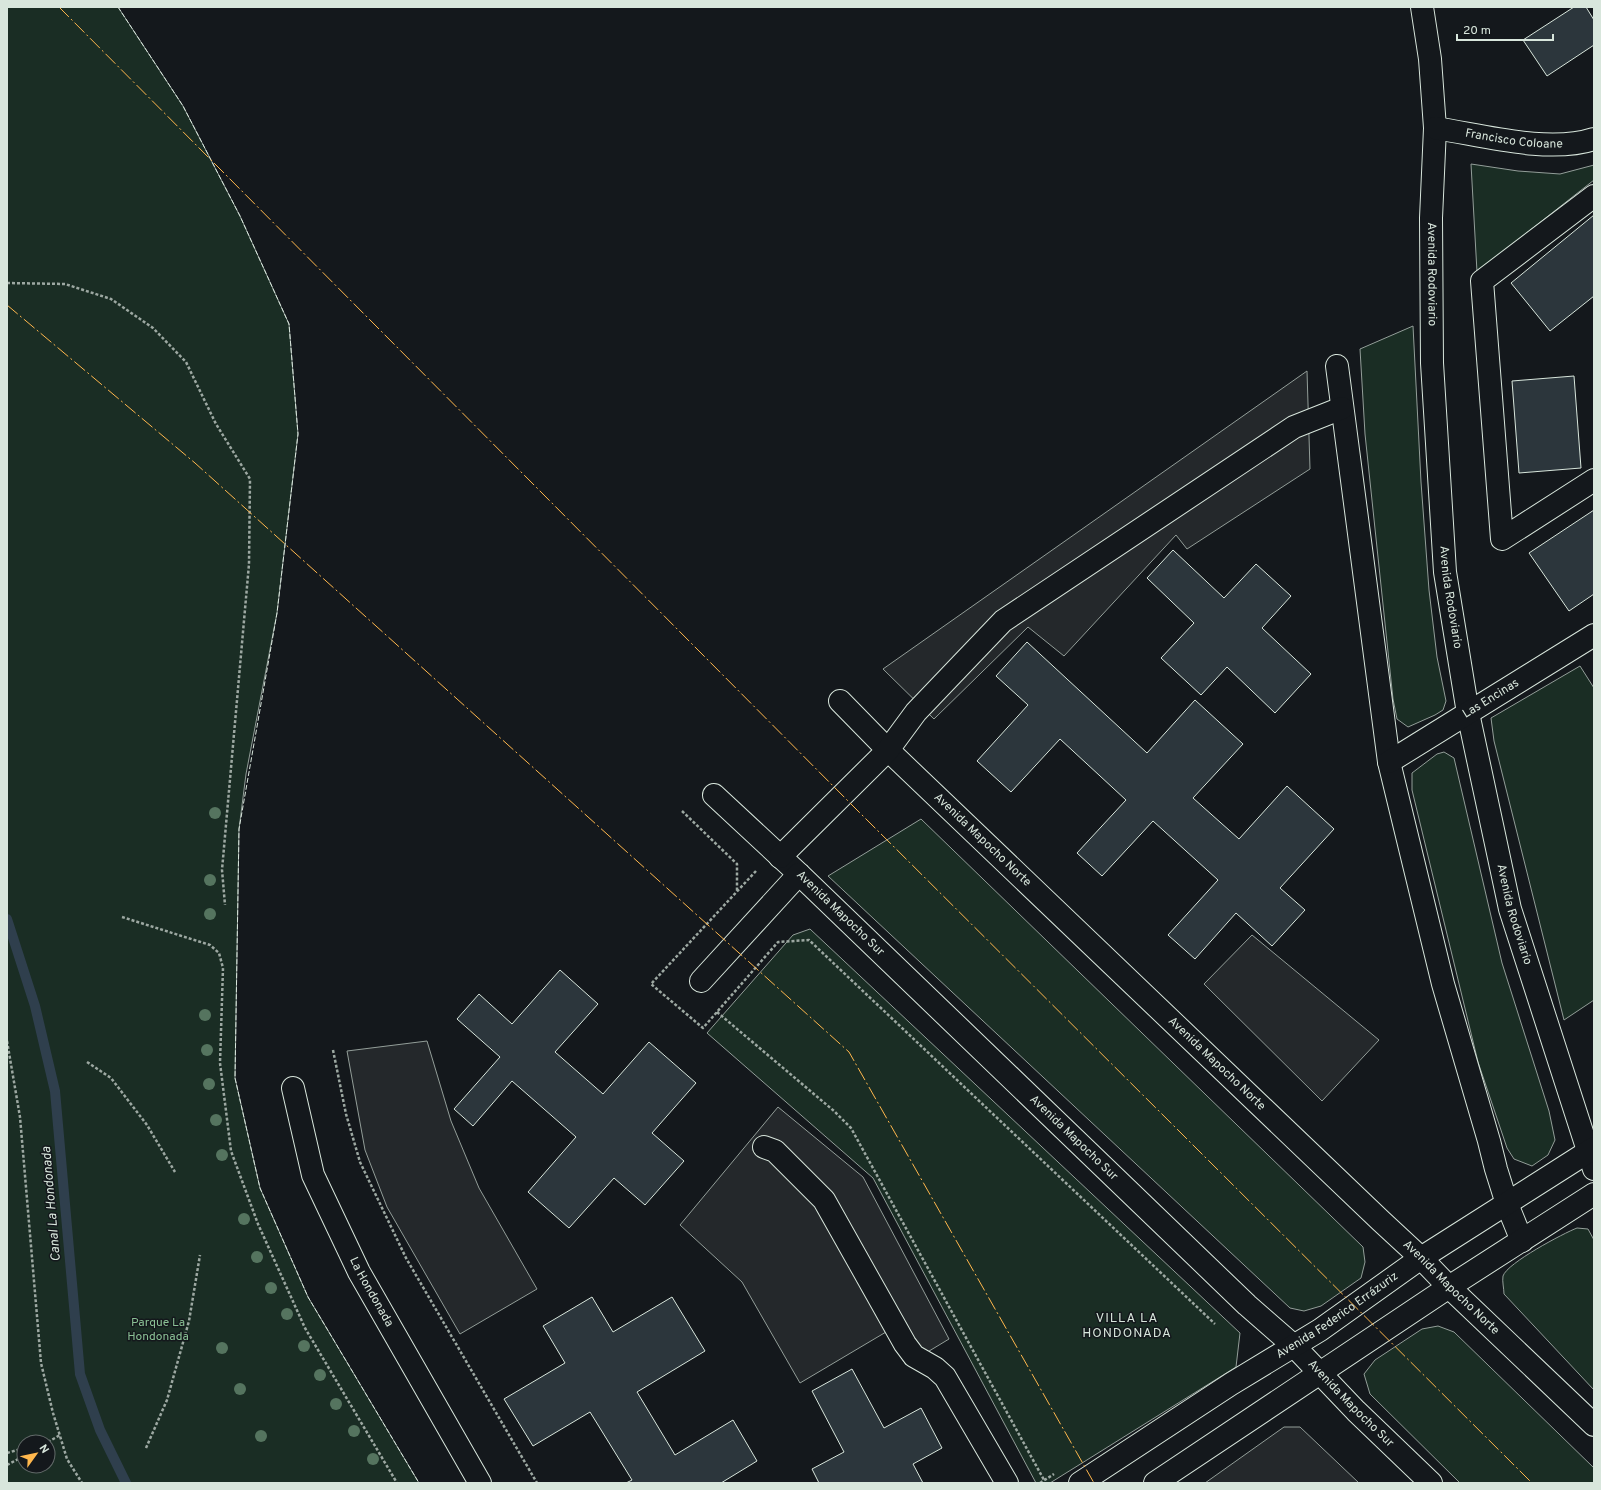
<svg xmlns="http://www.w3.org/2000/svg" width="1601" height="1490" font-family="Overpass,sans-serif">
  <style>
    .green { fill: #1a2d24; stroke: #939e99; fill-rule: evenodd }
    .parking { fill: #24282b; stroke: #939e99 }
    .lines { fill: none; stroke-linecap: round; stroke-linejoin: round }
    .stream { stroke: #2f3f4d; stroke-width: 10 }
    .building { fill: #2c363c; stroke: #d8e6dc }
    .minor-casing { stroke: #d8e6dc; stroke-width: 24 }
    .path { stroke: #9da8a2; stroke-width: 2.5; stroke-dasharray: 3 2; stroke-linecap: butt }
    .minor { stroke: #14181c; stroke-width: 22 }
    .fence { stroke: #d8e6dc; stroke-width: 1; stroke-dasharray: 5 2; stroke-linecap: butt }
    .power { stroke: #ffb74d; stroke-width: 1; stroke-dasharray: 14 3 2 3; stroke-linecap: butt }
    .tree { fill: #55745f }
    .labels { text-anchor: middle; dominant-baseline: central; stroke-width: 3; stroke-linejoin: round; paint-order: stroke }
    .street-label { font-size: 12px; fill: #d8e6dc; stroke: #14181c }
    .park-label { font-size: 12px; fill: #8ac095; stroke: #14181c }
    .water-label { font-size: 13px; font-style: italic; fill: #d8e6dc; stroke: #14181c }
    .neighbourhood-label { font-size: 13px; letter-spacing: 1px; fill: #d8e6dc; stroke: #14181c }
  </style>
  <rect width="100%" height="100%" fill="#14181c"/>
  <path class="green" d="M7 7H118L183 106 240 216 289 324 298 434 277 613 246 774 239 829 235 1078 260 1188 308 1297 419 1483H7ZM24 1442H48V1466H24Z
    M1471 164 1518 171 1560 174 1594 165V180L1477 272Z
    M1413 326 1421 482 1429 590 1437 657 1446 701 1443 710 1435 715 1408 727 1397 719 1393 699 1365 434 1360 349Z
    M1580 666 1594 688V1000L1564 1020 1494 741 1491 718Z
    M1444 752 1454 758 1502 963 1549 1111 1555 1140 1548 1155 1532 1166 1514 1159 1507 1148 1478 1062 1412 790V773L1437 754Z
    M921 819 1363 1247 1365 1262 1361 1278 1321 1306 1304 1311 1290 1308 828 876Z
    M810 929 1240 1333 1236 1367 1050 1483H1036L873 1178 707 1033 793 935Z
    M1577 1228 1588 1229 1594 1240V1390L1504 1294C1504 1289 1502 1281 1503 1276 1507 1263 1564 1233 1577 1228Z
    M1438 1326 1454 1332 1594 1468V1483H1460L1370 1394 1364 1374 1375 1360 1422 1329Z"/>
  <path class="parking" d="M1307 371 1310 469 1187 549 1176 535 1064 656 1028 627 934 719 883 669Z
    M1252 935 1379 1040 1322 1101 1204 984Z
    M427 1041 451 1121 479 1188 537 1289 460 1334 387 1207 365 1150 347 1051Z
    M778 1107 863 1177 949 1339 906 1365 886 1332 800 1383 742 1282 680 1225Z
    M1284 1427H1300L1359 1483H1205Z"/>
  <g class="lines">
    <path class="stream" d="M7 919 35 1006 55 1091 80 1374 100 1430 126 1483"/>
  </g>
  <path class="building" d="M1574 7H1586L1594 20V45L1547 76 1523 40Z
    M1594 215V296L1550 331 1511 283Z
    M1574 376 1581 468 1519 473 1512 381Z
    M1594 510V594L1569 611 1529 553Z
    M1173 550 1224 598 1256 564 1291 596 1262 628 1311 674 1275 713 1227 667 1201 695 1161 658 1194 623 1147 578Z
    M1027 642 1147 753 1195 700 1243 744 1193 798 1239 839 1287 786 1334 829 1280 888 1305 910 1272 946 1236 913 1195 959 1168 935 1218 880 1153 821 1102 876 1077 853 1126 800 1060 739 1011 792 977 761 1028 705 996 676Z
    M560 970 598 1004 555 1052 603 1094 649 1042 696 1083 652 1133 684 1161 645 1205 614 1178 569 1228 528 1192 576 1137 512 1081 473 1126 454 1109 500 1057 457 1019 479 994 512 1024Z
    M592 1297 613 1332 672 1297 705 1351 637 1392 675 1455 733 1420 757 1461 721 1483H626L632 1480 590 1412 533 1446 504 1399 565 1363 543 1326Z
    M852 1369 884 1428 921 1408 942 1448 913 1464 923 1483H819L812 1469 844 1452 812 1391Z"/>
  <g class="lines">
    <g class="minor-casing">
      <g id="minor">
        <path id="s1" d="M1422 7 1430 59 1435 128 1431 218 1432 363 1445 572 1468 713 1510 909 1594 1169"/>
        <path id="s2" d="M1435 128C1482 135 1548 154 1594 139"/>
        <path d="M1594 196 1482 281 1502 539 1594 480"/>
        <path d="M1337 366 1389 762 1443 984 1489 1141 1496 1169 1507 1204 1522 1241"/>
        <path id="s3" d="M840 701 888 750 1381 1221 1421 1258 1449 1287 1594 1425"/>
        <path id="s4" d="M1389 762 1594 635"/>
        <path id="s5" d="M714 795 799 874 1247 1305 1294 1346 1356 1411 1431 1483"/>
        <path d="M780 857 888 750 916 712 1003 621 1294 427 1342 408"/>
        <path d="M701 981 799 874"/>
        <path id="s6" d="M293 1088 313 1175 359 1272 480 1483"/>
        <path d="M764 1147 775 1151 824 1200 905 1344 914 1356 935 1368 945 1377 1007 1483"/>
        <path id="s7" d="M1080 1483 1231 1384 1320 1330 1421 1258 1594 1148"/>
        <path d="M1155 1483 1449 1287 1594 1194"/>
      </g>
    </g>
    <path class="path" d="M7 283 65 284 111 299 153 328 186 362 216 424 250 479 249 564 222 870 225 905
      M682 811 737 864V891
      M756 871 651 984 703 1028 778 942 809 940 1215 1324
      M122 917 210 945 219 953 223 968 220 1063 231 1151 258 1224 305 1328 397 1483
      M717 1012 834 1111 851 1128 1044 1480
      M7 1041 20 1117 41 1363 53 1413 67 1459 82 1483
      M333 1050 346 1114 360 1162 406 1258 537 1483
      M87 1062 111 1078 147 1125 175 1172
      M48 1442 60 1435
      M146 1448 167 1400 189 1321 200 1255
      M7 1453 24 1448
      M7 1465 24 1456
      M1040 1483 1054 1474"/>
    <use href="#minor" class="minor"/>
    <path class="fence" d="M118 7 183 106 240 216 289 324 298 434 277 613 239 829 235 1078 260 1188 308 1297 419 1483"/>
    <path class="power" d="M59 7 856 809 1532 1483
      M7 305 195 463 849 1052 1094 1483"/>
  </g>
  <g class="tree">
    <circle cx="215" cy="813" r="6"/>
    <circle cx="210" cy="880" r="6"/>
    <circle cx="210" cy="914" r="6"/>
    <circle cx="205" cy="1015" r="6"/>
    <circle cx="207" cy="1050" r="6"/>
    <circle cx="209" cy="1084" r="6"/>
    <circle cx="216" cy="1120" r="6"/>
    <circle cx="222" cy="1155" r="6"/>
    <circle cx="244" cy="1219" r="6"/>
    <circle cx="257" cy="1257" r="6"/>
    <circle cx="271" cy="1288" r="6"/>
    <circle cx="287" cy="1314" r="6"/>
    <circle cx="304" cy="1346" r="6"/>
    <circle cx="222" cy="1348" r="6"/>
    <circle cx="320" cy="1375" r="6"/>
    <circle cx="240" cy="1389" r="6"/>
    <circle cx="336" cy="1404" r="6"/>
    <circle cx="354" cy="1431" r="6"/>
    <circle cx="261" cy="1436" r="6"/>
    <circle cx="373" cy="1459" r="6"/>
  </g>
  <g class="labels">
    <g class="street-label">
      <text stroke="none"><textPath href="#s2" startOffset="80">Francisco Coloane</textPath></text>
      <text stroke="none"><textPath href="#s1" startOffset="268">Avenida Rodoviario</textPath></text>
      <text stroke="none"><textPath href="#s1" startOffset="592">Avenida Rodoviario</textPath></text>
      <text stroke="none"><textPath href="#s4" startOffset="120">Las Encinas</textPath></text>
      <text stroke="none"><textPath href="#s3" startOffset="199">Avenida Mapocho Norte</textPath></text>
      <text stroke="none"><textPath href="#s5" startOffset="173">Avenida Mapocho Sur</textPath></text>
      <text stroke="none"><textPath href="#s1" startOffset="916">Avenida Rodoviario</textPath></text>
      <text stroke="none"><textPath href="#s3" startOffset="523">Avenida Mapocho Norte</textPath></text>
      <text stroke="none"><textPath href="#s5" startOffset="497">Avenida Mapocho Sur</textPath></text>
      <text stroke="none"><textPath href="#s3" startOffset="847">Avenida Mapocho Norte</textPath></text>
      <text stroke="none"><textPath href="#s6" startOffset="220">La Hondonada</textPath></text>
      <text stroke="none"><textPath href="#s7" startOffset="307">Avenida Federico Errázuriz</textPath></text>
      <text stroke="none"><textPath href="#s5" startOffset="881">Avenida Mapocho Sur</textPath></text>
    </g>
    <g class="park-label">
      <text x="158" y="1323">Parque La<tspan x="158" dy="14">Hondonada</tspan></text>
    </g>
    <g class="water-label">
      <text transform="translate(52 1204) rotate(-95)">Canal La Hondonada</text>
    </g>
    <g class="neighbourhood-label">
      <text x="1127" y="1319">VILLA LA<tspan x="1127" dy="15">HONDONADA</tspan></text>
    </g>
  </g>
  <rect width="1601" height="1490" fill="none" stroke="#d8e6dc" stroke-width="16"/>
  <g transform="translate(36 1454) rotate(57)"><circle r="19" fill="#14181c" stroke="#626a69"/>
  <path d="M0-3L7 15L0 10L-7 15Z" fill="#ffb74d"/>
  <text y="-6" font-size="11" font-weight="bold" text-anchor="middle" fill="#d8e6dc">N</text>
  </g>
  <path d="M1457 34v6h96v-6" fill="none" stroke="#d8e6dc" stroke-width="2"/>
  <text x="1463" y="34" font-size="12" fill="#d8e6dc" stroke="#14181c" stroke-width="3" paint-order="stroke">20 m</text>
</svg>
